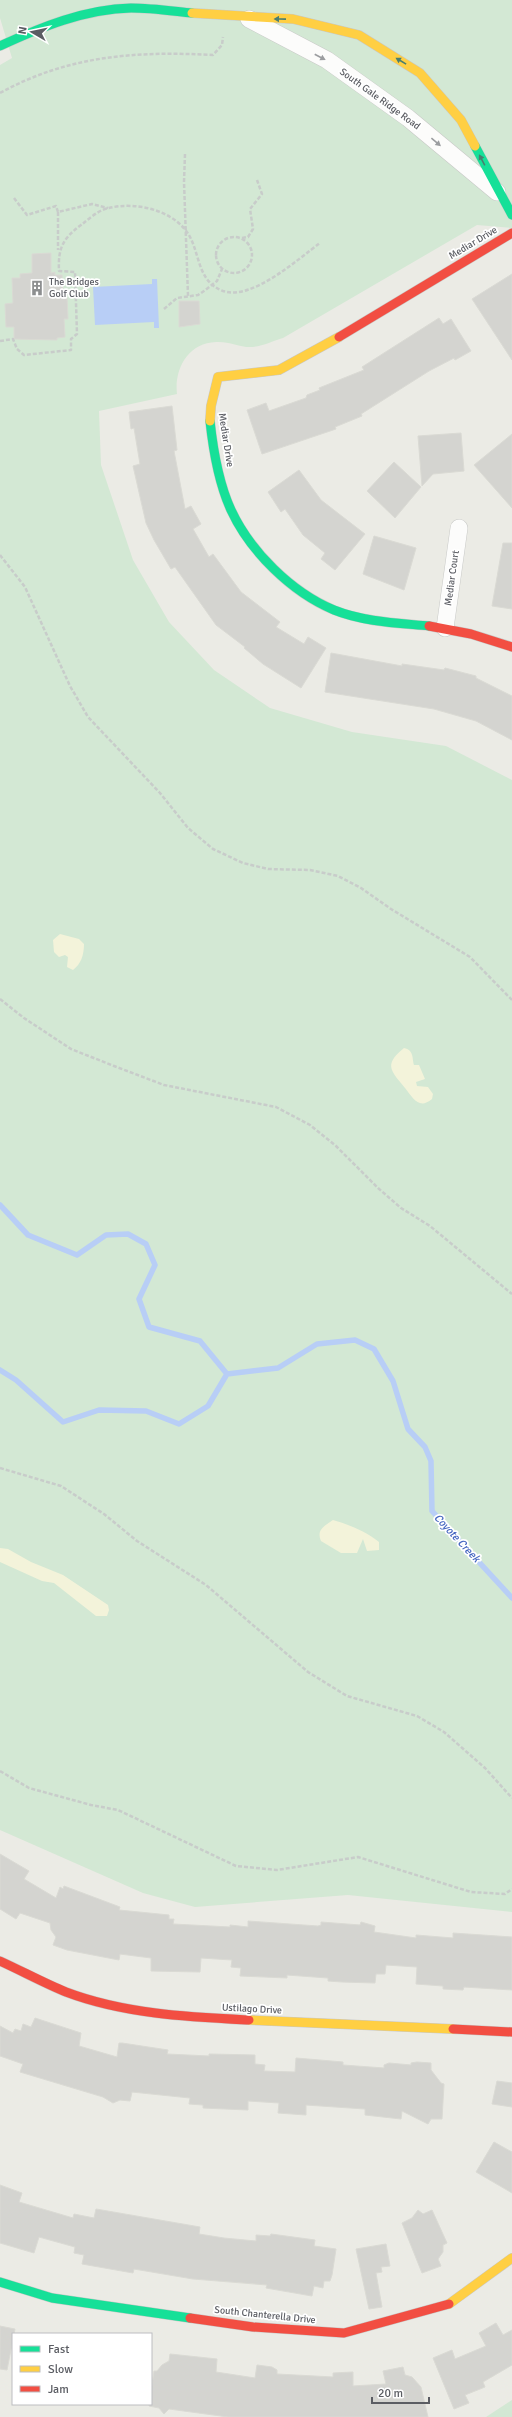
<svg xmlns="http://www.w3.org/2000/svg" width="512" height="2417" font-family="Signika,sans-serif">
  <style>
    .green { fill: #d3e8d4 }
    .sand { fill: #f3f3da }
    .water { fill: #b8cef6 }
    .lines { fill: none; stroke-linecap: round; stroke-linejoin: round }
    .stream { stroke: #b8cef6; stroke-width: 5.5 }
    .building { fill: #d4d4d0; stroke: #dadad4 }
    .street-casing { stroke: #c8c9c7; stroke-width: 18 }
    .fast-casing { stroke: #c8c8c7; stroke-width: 10 }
    .slow-casing { stroke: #c8c8c7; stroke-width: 10 }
    .jam-casing { stroke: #c8c8c7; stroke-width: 10 }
    .path { stroke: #c8ccca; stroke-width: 2.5; stroke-dasharray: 4 2; stroke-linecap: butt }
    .street { stroke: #fcfcfb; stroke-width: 17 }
    .fast { stroke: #16e098; stroke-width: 9 }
    .slow { stroke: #ffcf43; stroke-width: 9 }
    .jam { stroke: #f24e42; stroke-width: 9 }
    .oneway { fill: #4a7e70 }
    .oneway2 { fill: #9b9da0 }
    .labels { text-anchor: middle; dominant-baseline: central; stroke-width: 3.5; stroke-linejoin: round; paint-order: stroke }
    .street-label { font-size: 10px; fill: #5b5d63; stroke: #fff }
    .poi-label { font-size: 10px; fill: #5b5d63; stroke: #fff; text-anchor: start }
    .water-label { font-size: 11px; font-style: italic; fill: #4566c1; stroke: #fff }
  </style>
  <rect width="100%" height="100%" fill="#ebebe5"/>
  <path class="green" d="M0 0H512V228L477 225 283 338C273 341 261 347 250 347 239 347 228 341 216 342 188 343 174 369 177 394L99 411 101 465 133 560 169 622 214 670 270 708 352 732 446 746 512 780V1912L348 1895 195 1907 143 1893 0 1830V65L12 58 0 18Z
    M512 2400V2417H486Z"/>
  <path class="sand" d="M60 934 79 939 84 944C84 955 81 964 73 970L67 967 68 957 65 955 59 957 54 952 53 940Z
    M404 1048C414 1050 412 1058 414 1065H419L425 1079 416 1082 417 1086 428 1087 433 1094 432 1099C419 1110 413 1098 405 1088 391 1071 383 1065 404 1048Z
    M333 1520C350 1525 365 1531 379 1542V1550L367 1551 363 1539 357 1553H341L321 1541C316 1529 325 1526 333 1520Z
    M0 1548 8 1549 31 1562 63 1575 108 1605 109 1610 107 1616H96L54 1583 42 1581 0 1562Z"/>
  <path class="water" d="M152 279H157L159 328H154V322L95 325 93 287 152 284Z"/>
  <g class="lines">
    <path class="stream" d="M0 1205 28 1235 77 1255 106 1235 128 1234 146 1244 155 1265 139 1299 149 1327 200 1341 227 1374
      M0 1370 16 1380 63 1422 99 1410 146 1411 179 1424 208 1406 227 1374
      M227 1374 278 1368 317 1344 355 1340 374 1349 393 1381 408 1429 425 1447 431 1461 432 1511 512 1598"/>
  </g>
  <path class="building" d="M51 253V273L55 272V275H62L63 297H67L68 319H64L65 337 57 338V340L14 339V327H6L5 304 13 303 12 278H20V274L32 273V254Z
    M512 274V360L472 299Z
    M179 301H199L200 324 179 327Z
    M439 318 443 324 451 319 471 351 455 360 454 358 429 371 361 414 362 416 335 427 336 429 262 454 247 410 266 403 269 411 306 398 307 395 320 390 319 388 364 370 362 367Z
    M172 406 177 450 174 451 185 509 191 506 201 524 193 529 209 557 213 554 241 592 280 622 276 627 304 644 308 637 326 648 301 688 263 664 244 648 245 647 216 625 175 567 171 569 154 540 146 523 133 466 140 464 134 428 131 429 129 412Z
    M461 433 464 471 433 474 422 486 418 436Z
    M512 434V508L474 465Z
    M394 462 421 487 395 518 367 491Z
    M299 470 321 500 365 534 335 570 321 559 325 553 303 535 285 509 281 512 268 492Z
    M374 536 416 548 404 590 363 574Z
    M503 543H512V609L492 606Z
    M331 653 402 666V664L444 670 445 668 476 676V678L512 696V740L476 721 434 709 325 692Z
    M0 1854 29 1871 24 1879 56 1898 60 1887 63 1889 64 1886 120 1907 119 1910 169 1915V1919H174L173 1924 230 1927V1925L248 1927V1921L318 1926 321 1925V1922L360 1925 361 1922 375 1926 374 1932 416 1938V1935L453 1938V1933L512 1937V1990L464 1987 463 1990 443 1989V1986L416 1984 417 1967 386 1965 385 1974H376L375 1983 342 1982 328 1981V1978L287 1975V1978L240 1976 241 1968 231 1967 232 1960 201 1958 200 1972 151 1971V1958L120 1954 119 1960 67 1950 53 1945 56 1937 51 1930 50 1923 20 1913 16 1919 0 1909Z
    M35 2018 81 2033 79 2046 117 2057 119 2043H122L168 2050 167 2054 209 2056V2054L255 2055V2064L265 2065 264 2071 295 2072 296 2058 343 2062V2065L384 2068V2065L389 2063 411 2065V2063L417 2062 431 2063V2070L441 2083 444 2084 442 2119H431L428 2124 402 2111 401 2119 365 2115V2109L306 2105V2115L278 2113 279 2103 248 2101V2110L203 2108V2105L189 2104 190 2098 132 2092 130 2101 120 2100 113 2103 103 2097 20 2072 23 2064 0 2056V2026L13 2033 15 2029 21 2031 23 2024 31 2027Z
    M497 2081 512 2083V2107L492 2104Z
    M494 2142 512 2152V2193L476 2172Z
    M0 2185 22 2193 19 2202 73 2218 74 2214 94 2218 96 2209 200 2227 199 2234 224 2238 256 2241V2235L270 2236 271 2234 315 2240 314 2246 336 2249 332 2275 330 2281H324L323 2288 314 2286 312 2296 266 2288 267 2285 193 2279 134 2269 133 2273 82 2264 84 2255 74 2253 75 2247 39 2237 34 2253 0 2243Z
    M418 2210 423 2214 432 2210 447 2243 443 2245V2252L438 2259 441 2266 422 2273 402 2223 412 2218Z
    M386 2244 390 2266 381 2267 382 2272 376 2273 382 2307 369 2309 356 2249Z
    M496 2323 503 2335 512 2330V2365L483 2382 485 2387 465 2395 469 2403 454 2409 433 2358 452 2350 455 2359 486 2346 479 2333Z
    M0 2326 15 2329 7 2370 0 2369Z
    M170 2354 217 2359 216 2372 255 2378 257 2365 272 2367 277 2370V2374L333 2377V2373L353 2372V2386L386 2384 383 2371 403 2367 405 2375 412 2377 421 2387 428 2417H228L169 2409 164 2414 159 2408 149 2406 154 2371H157L162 2365 169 2361Z"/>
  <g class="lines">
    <g class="street-casing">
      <path id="street" d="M249 19 327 60 408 118 497 192
        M445 628 459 528"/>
    </g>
    <g class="fast-casing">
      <path id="fast" d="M0 46C41 27 85 9 131 8 151 8 172 11 192 13
        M475 146 512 215
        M210 421C213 449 219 484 231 510 250 551 291 592 334 610 364 622 398 623 429 626
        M0 2282 52 2298 190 2318"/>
    </g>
    <g class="slow-casing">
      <path id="slow" d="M192 13 293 19 359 35 420 73 461 120 475 146
        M210 421 211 406 218 377 279 370 339 337
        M249 2020 453 2029
        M449 2304 512 2258"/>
    </g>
    <g class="jam-casing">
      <path id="jam" d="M339 337 512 233
        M429 626 471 634 512 647
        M0 1961C22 1971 44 1983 66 1992 124 2014 189 2017 249 2020
        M453 2029 512 2032
        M190 2318 253 2327 344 2333 449 2304"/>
    </g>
    <path class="path" d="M0 93C69 55 137 51 213 55L222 45 223 37
      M185 154 184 182 188 296
      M14 198 27 215 56 206 58 212 92 204 108 208
      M58 212V250
      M216 255a18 18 0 1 1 36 0a18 18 0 1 1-36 0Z
      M242 238 248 237 253 229 250 209 262 194 257 180
      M164 309 177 298 198 295 204 291 217 281 222 269
      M0 341 13 339 17 349 24 355 71 350V339L77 334 75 272 59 271C58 249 62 239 81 225 89 219 98 210 109 208 137 201 178 211 191 239 200 258 199 282 223 291 252 301 298 259 320 243
      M0 555 25 587 70 686 88 717 160 793 188 828 213 849 243 863 268 869 310 870 338 876 361 888 391 909 470 957 512 1000
      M0 999 24 1018 71 1049 114 1066 164 1085 276 1107 310 1125 336 1146 378 1188 401 1208 430 1226 512 1294
      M0 1468 61 1486 104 1514 137 1541 206 1585 308 1672 347 1696 417 1716 444 1732 485 1768 512 1798
      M0 1771 29 1788 91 1805 118 1810 236 1866 277 1870 358 1857 471 1892 505 1894 512 1889"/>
    <use href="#street" class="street"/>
    <use href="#fast" class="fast"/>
    <use href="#slow" class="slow"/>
    <use href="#jam" class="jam"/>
  </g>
  <defs><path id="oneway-solid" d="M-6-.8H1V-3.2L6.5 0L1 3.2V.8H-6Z"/></defs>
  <g class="oneway">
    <use href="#oneway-solid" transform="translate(280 19) rotate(-179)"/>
    <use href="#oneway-solid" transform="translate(401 61) rotate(-149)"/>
    <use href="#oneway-solid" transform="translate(482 160) rotate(-118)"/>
  </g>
  <g class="oneway2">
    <use href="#oneway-solid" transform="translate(320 57) rotate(28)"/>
    <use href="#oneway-solid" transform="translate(436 142) rotate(40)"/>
  </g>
  <defs>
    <g id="building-bare" transform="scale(1.2)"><path d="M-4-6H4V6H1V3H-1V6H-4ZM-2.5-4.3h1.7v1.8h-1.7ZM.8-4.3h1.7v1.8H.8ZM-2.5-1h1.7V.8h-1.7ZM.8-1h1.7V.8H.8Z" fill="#8d8f90" stroke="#fff" stroke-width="2.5" paint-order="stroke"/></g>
  </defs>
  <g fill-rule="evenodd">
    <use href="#building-bare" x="37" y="288"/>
  </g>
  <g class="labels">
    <g class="street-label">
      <text transform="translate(380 99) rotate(36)">South Gale Ridge Road</text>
      <text transform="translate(473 243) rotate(-31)">Mediar Drive</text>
      <text transform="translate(226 440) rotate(81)">Mediar Drive</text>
      <text transform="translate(452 578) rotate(-82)">Mediar Court</text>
      <text transform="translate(252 2009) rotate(3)">Ustilago Drive</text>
      <text transform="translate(265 2315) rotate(6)">South Chanterella Drive</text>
    </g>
    <g class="poi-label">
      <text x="49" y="282">The Bridges<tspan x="49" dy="12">Golf Club</tspan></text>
    </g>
    <g class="water-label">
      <text transform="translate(457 1538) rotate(47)">Coyote Creek</text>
    </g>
  </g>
  <rect x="12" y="2333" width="140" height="72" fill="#ffffff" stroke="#bdbec1"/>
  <rect x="20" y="2346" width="20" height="6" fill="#16e098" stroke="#bdbec1"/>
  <text x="48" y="2353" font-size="12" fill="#5b5d63">Fast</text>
  <rect x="20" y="2366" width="20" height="6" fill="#ffcf43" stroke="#bdbec1"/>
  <text x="48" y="2373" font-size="12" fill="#5b5d63">Slow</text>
  <rect x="20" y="2386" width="20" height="6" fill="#f24e42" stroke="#bdbec1"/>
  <text x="48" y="2393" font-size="12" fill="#5b5d63">Jam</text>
  <g transform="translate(32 32) rotate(279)" stroke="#ffffff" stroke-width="3" paint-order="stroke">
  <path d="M0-3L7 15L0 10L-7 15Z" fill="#5b5d63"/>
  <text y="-6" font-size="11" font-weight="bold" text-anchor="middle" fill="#5b5d63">N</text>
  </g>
  <path d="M372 2397v6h57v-6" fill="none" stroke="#5b5d63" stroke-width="2"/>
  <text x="378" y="2397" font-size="12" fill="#5b5d63" stroke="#ffffff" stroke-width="3" paint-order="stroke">20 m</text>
</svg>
